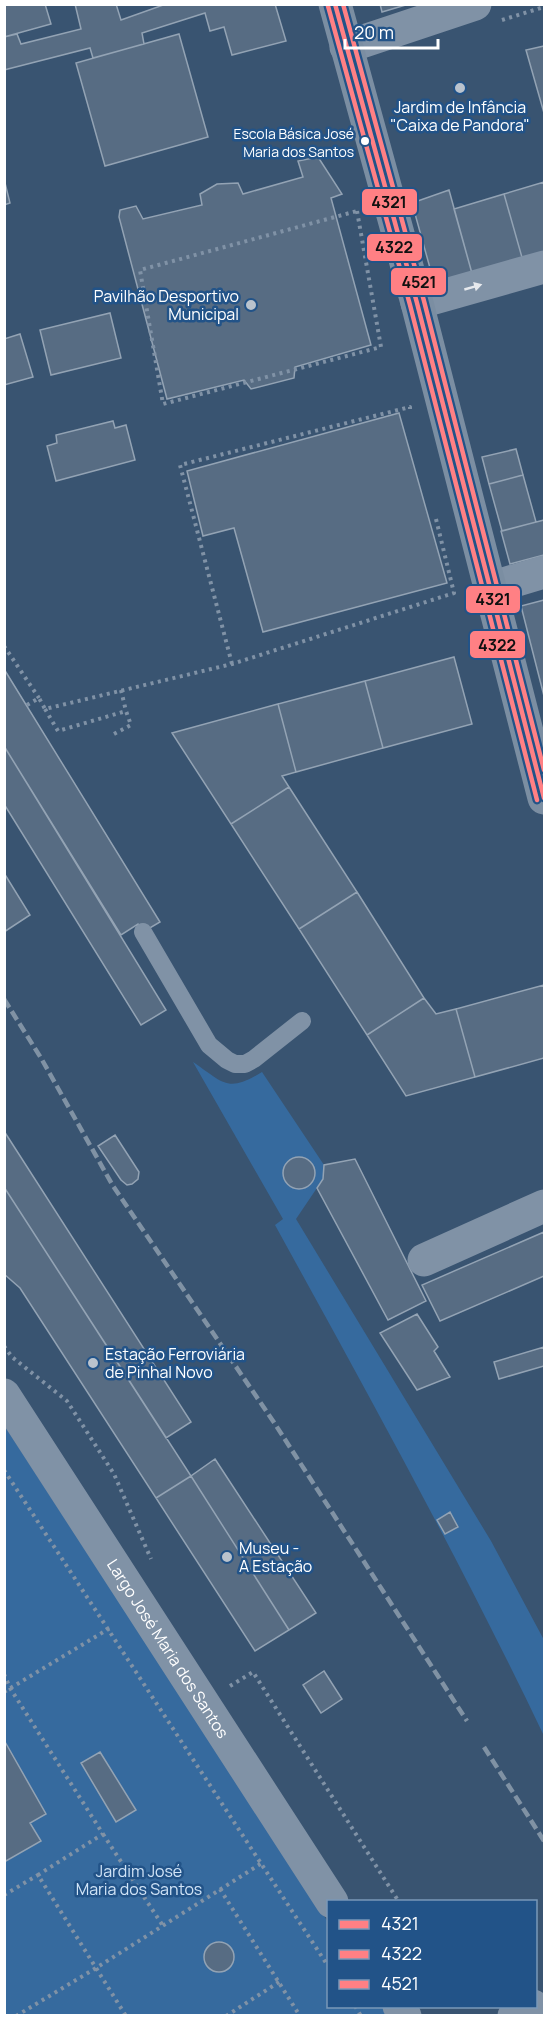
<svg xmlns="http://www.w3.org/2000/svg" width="549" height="2020" font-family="Manrope,sans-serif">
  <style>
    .green { fill: #366a9e }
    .building { fill: #576c83; stroke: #93a3b4; stroke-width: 1.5 }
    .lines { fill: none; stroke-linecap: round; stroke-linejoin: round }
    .path { stroke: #8092a6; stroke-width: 4; stroke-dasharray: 3 4.5; stroke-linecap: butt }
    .lane { stroke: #8092a6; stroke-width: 18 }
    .street { stroke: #8092a6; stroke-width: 33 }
    .secondary { stroke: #7b8ea2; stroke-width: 33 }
    .rail { stroke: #8092a4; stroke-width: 4.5; stroke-dasharray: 10 4.5; stroke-linecap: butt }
    .bus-1-casing { stroke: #225388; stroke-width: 9 }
    .bus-2-casing { stroke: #225388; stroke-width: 9 }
    .bus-3-casing { stroke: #225388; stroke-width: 9 }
    .bus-1 { stroke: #ff8084; stroke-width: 4.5 }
    .bus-2 { stroke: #ff8084; stroke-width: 4.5 }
    .bus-3 { stroke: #ff8084; stroke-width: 4.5 }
    .oneway { fill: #e6e9ed }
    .poi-dot { fill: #bac3cd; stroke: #225388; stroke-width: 2 }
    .bus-dot { fill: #fff; stroke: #225388; stroke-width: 2 }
    .labels { text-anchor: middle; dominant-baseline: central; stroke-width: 5; stroke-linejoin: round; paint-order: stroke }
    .bus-label { font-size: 14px; fill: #fff; stroke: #225388; text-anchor: end }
    .poi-label { font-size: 16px; fill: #fff; stroke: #225388; text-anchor: start }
    .street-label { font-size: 16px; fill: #fff; stroke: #225388 }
    .park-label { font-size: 16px; fill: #d1e4f7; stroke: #225388 }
    .line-badge { stroke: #225388; stroke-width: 2 }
    .pale-badge-label { font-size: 16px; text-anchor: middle; font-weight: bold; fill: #111 }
  </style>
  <rect width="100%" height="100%" fill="#395471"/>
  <path class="green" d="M193 1062C223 1082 227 1094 262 1072L324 1165 323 1179 296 1219 491 1541 544 1640V1736C461 1562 368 1394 275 1225L283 1219Z
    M4 1425 328 1922V2006L383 2007 389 2015H5Z"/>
  <path class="building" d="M4 4H45L51 24 4 37Z
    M75 4H116L121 20 166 4H275L286 41 232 55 224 27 210 31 205 13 142 33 144 44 93 58 90 48 4 70V37L17 34 21 44 81 29Z
    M380 4H409L382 12Z
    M179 34 208 137 105 166 76 63Z
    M544 46V113L526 50Z
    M318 157 342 194 331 198 371 345 295 367 294 378 251 389 244 380 167 399 119 217 120 210 136 206 143 219 202 205 200 194 217 184 238 183 243 194 303 177 298 161Z
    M4 179 10 203 4 205Z
    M544 182V255L523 261 504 194Z
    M449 190 473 277 435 286 412 203Z
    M504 194 523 261 473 277 454 209Z
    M110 313 121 358 51 375 40 330Z
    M20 334 33 377 4 385V339Z
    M399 413 447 583 263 632 234 528 203 536 187 471Z
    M113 421 115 428 126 425 135 460 56 481 47 446 57 443 56 435Z
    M516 449 523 475 489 484 482 457Z
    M523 475 536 522 502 531 489 484Z
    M544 520V555L510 564 501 531Z
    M544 600V696L521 606Z
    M454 657 472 724 383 748 365 681Z
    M4 669 160 922 143 932 138 924 121 935 4 746Z
    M365 681 383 748 296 772 278 704Z
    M278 704 296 772 282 776 289 787 231 824 172 733Z
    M4 746 166 1010 141 1025 4 804Z
    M289 787 357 892 299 929 231 824Z
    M4 873 30 915 4 932Z
    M357 892 424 998 367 1035 299 929Z
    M544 985V1058L475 1077 456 1009Z
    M424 998 436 1014 456 1009 475 1077 406 1096 367 1035Z
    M4 1131 191 1422 166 1438 4 1187Z
    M115 1135 139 1172 138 1179 132 1184 127 1185 121 1180 98 1146Z
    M283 1173a16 16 0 1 1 32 0a16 16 0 1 1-32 0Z
    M355 1159 426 1301 388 1320 317 1188 323 1179 324 1165Z
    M4 1187 191 1476 156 1498 20 1288 4 1274Z
    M544 1232V1276L440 1321 422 1285Z
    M417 1314 438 1347 434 1351 450 1377 417 1390 380 1333Z
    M544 1347V1366L499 1379 494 1362Z
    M215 1459 316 1613 289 1630 191 1476Z
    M191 1476 289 1630 255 1651 156 1498Z
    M450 1512 458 1527 445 1534 437 1520Z
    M324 1671 342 1699 321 1713 303 1685Z
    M4 1740 46 1814 30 1823 41 1841 6 1861 4 1858Z
    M100 1752 136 1810 116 1822 81 1763Z
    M204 1957a15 15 0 1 1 30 0a15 15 0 1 1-30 0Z"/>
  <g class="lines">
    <path class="path" d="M502 20 544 7
      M357 211 381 347 163 404 140 270Z
      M4 646 39 698
      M232 664 180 465 410 407V409
      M121 690 126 711
      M27 705 39 698 45 709 232 664 454 593 436 519
      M45 709 58 731 126 711 131 725 112 735
      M4 1346 12 1357 67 1401 114 1474 151 1559
      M4 1470 328 1966
      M4 1674 10 1688 103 1834 38 1875 126 2016
      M230 1686 253 1672 399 1902
      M4 1692 110 1628
      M103 1834 163 1926
      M220 1889 300 2016
      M4 1895 38 1875
      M355 2006 361 2016
      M16 2016 96 1968 262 1863
      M226 2016 279 1982"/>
    <path class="lane" d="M143 932 209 1045 227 1060 235 1064H245L254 1059 302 1021"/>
    <g class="street">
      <path d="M346 47 475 4"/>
      <path d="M417 303 544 267"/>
      <path d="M490 588 544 572"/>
      <path d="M424 1260 544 1206"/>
      <path id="s1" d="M4 1395 332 1902"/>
      <path d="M399 2006 405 2016"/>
      <path d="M514 2016 533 2006"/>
    </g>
    <path class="secondary" d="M335 4 417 303 544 798"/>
    <path class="rail" d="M4 999 41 1058 113 1186 275 1424 467 1721
      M484 1747 544 1841"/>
    <g class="bus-1-casing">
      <path id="bus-1" d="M335 4 417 303 544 798"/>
    </g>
    <g class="bus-2-casing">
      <path id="bus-2" d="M328 6 410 305 537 800"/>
    </g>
    <g class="bus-3-casing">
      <path id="bus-3" d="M343 4 424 301 544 770"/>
    </g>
    <use href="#bus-1" class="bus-1"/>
    <use href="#bus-2" class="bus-2"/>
    <use href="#bus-3" class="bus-3"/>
  </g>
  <defs><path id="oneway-solid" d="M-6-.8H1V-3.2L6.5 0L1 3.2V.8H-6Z" transform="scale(1.5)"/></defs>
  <use class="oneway" href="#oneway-solid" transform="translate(473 287) rotate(-16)"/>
  <g class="poi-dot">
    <circle cx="460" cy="88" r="6"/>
    <circle cx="251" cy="305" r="6"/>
    <circle cx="93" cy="1363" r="6"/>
    <circle cx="227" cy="1557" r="6"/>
  </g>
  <circle class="bus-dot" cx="365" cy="141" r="5"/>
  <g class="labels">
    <g class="bus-label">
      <text x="354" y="133">Escola Básica José<tspan x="354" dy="18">Maria dos Santos</tspan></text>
    </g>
    <g class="poi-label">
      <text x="460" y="107" text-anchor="middle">Jardim de Infância<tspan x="460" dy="18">"Caixa de Pandora"</tspan></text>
      <text x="239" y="296" text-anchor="end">Pavilhão Desportivo<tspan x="239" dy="18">Municipal</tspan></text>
      <text x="105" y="1354">Estação Ferroviária<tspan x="105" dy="18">de Pinhal Novo</tspan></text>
      <text x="239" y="1548">Museu -<tspan x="239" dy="18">A Estação</tspan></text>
    </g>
    <g class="street-label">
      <text stroke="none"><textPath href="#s1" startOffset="302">Largo José Maria dos Santos</textPath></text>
    </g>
    <g class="park-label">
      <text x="139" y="1871">Jardim José<tspan x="139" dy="18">Maria dos Santos</tspan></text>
    </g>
  </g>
  <g class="line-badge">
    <rect x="361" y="188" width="57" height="28" rx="6" fill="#ff8084"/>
    <rect x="366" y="233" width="57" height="29" rx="6" fill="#ff8084"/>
    <rect x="390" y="267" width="57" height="29" rx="6" fill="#ff8084"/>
    <rect x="465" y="585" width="56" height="29" rx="6" fill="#ff8084"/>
    <rect x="469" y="630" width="57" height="29" rx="6" fill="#ff8084"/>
  </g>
  <g class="pale-badge-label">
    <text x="389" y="208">4321</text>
    <text x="394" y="253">4322</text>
    <text x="419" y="288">4521</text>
    <text x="493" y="605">4321</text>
    <text x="497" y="651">4322</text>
  </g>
  <rect width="549" height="2020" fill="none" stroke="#ffffff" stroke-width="12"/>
  <rect x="327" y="1900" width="210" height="108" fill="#225388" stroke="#7a98b8" stroke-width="1.5"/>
  <rect x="339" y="1920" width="30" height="9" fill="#ff8084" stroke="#7a98b8" stroke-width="1.5"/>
  <text x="381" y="1930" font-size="18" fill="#ffffff">4321</text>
  <rect x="339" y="1950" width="30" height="9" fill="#ff8084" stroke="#7a98b8" stroke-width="1.5"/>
  <text x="381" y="1960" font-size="18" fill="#ffffff">4322</text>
  <rect x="339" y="1980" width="30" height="9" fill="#ff8084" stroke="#7a98b8" stroke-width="1.5"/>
  <text x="381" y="1990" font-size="18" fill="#ffffff">4521</text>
  <path d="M345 39v9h93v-9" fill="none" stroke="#ffffff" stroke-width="3"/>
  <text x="354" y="39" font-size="18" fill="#ffffff" stroke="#225388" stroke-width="4.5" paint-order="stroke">20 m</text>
</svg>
